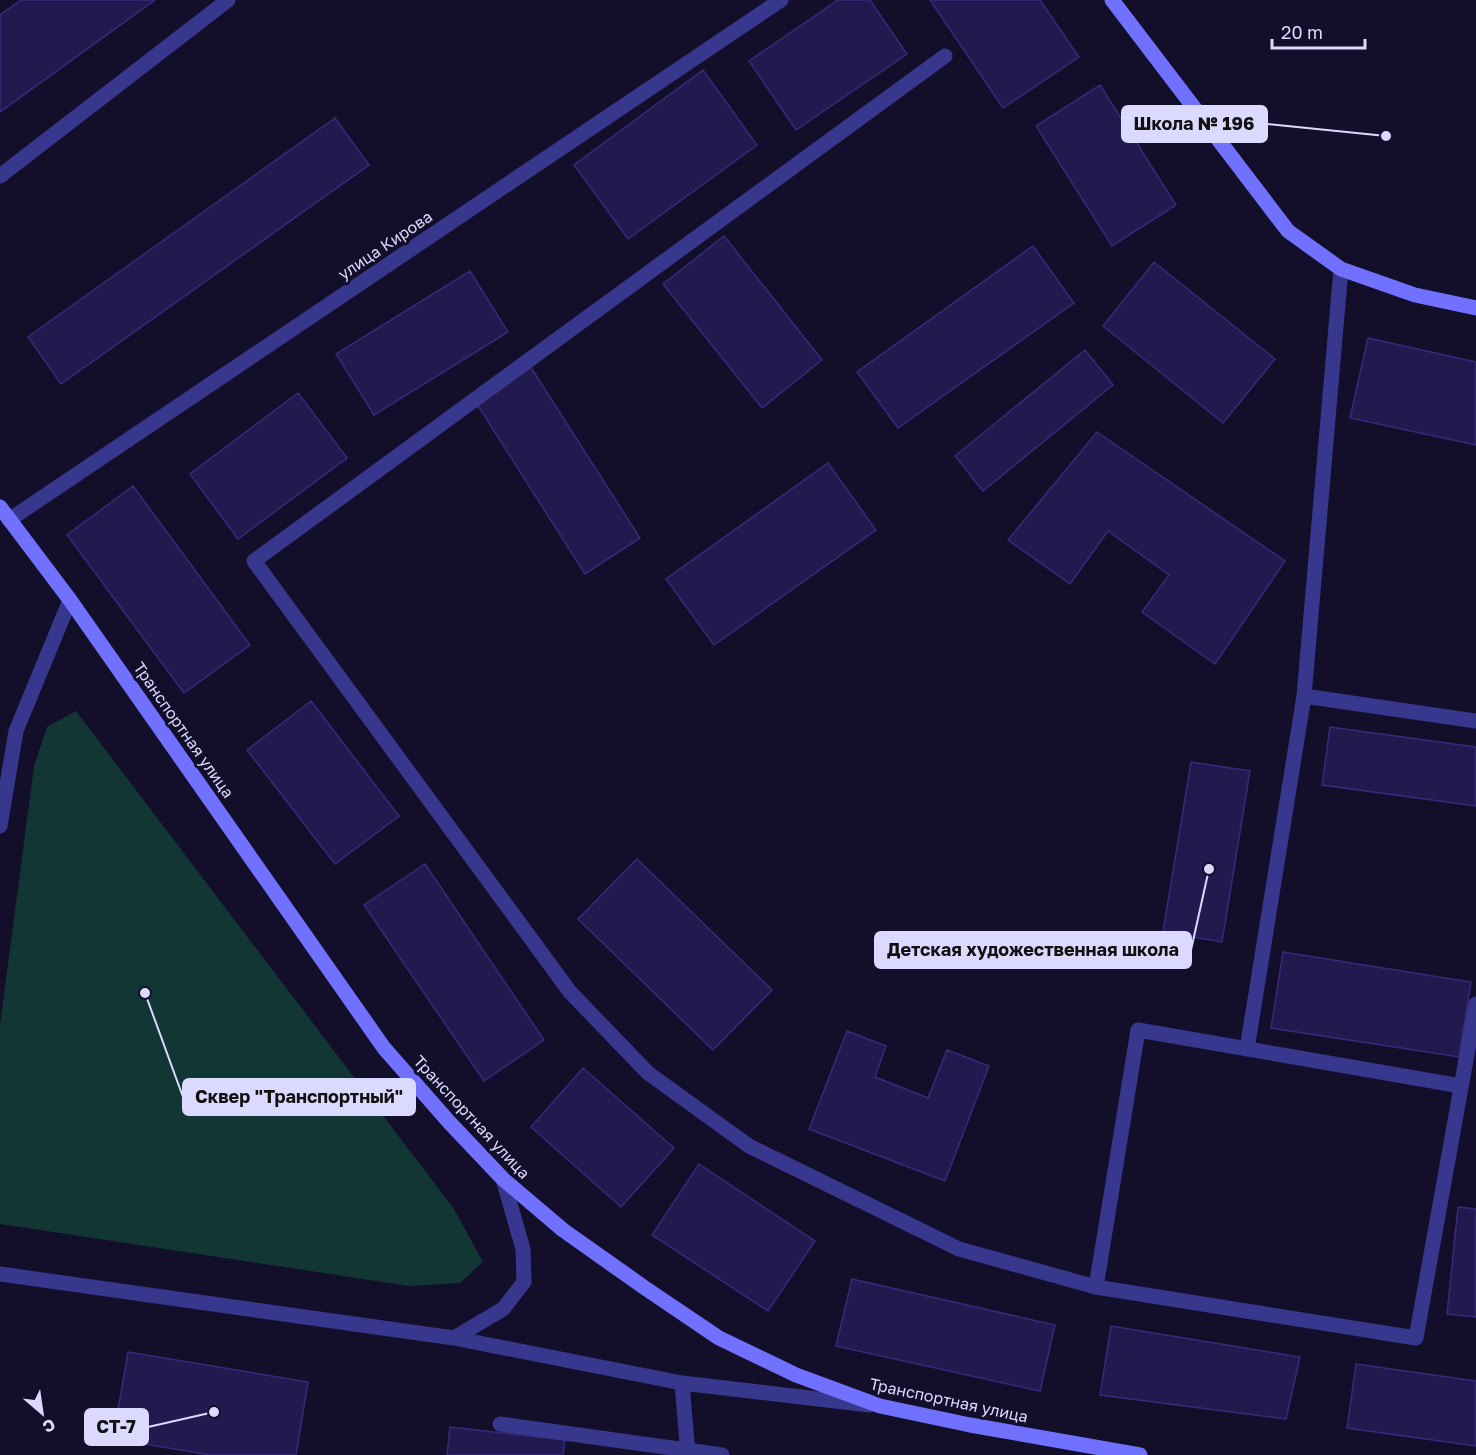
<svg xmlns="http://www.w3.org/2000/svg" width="1476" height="1455" font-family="'Golos Text',sans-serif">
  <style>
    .green { fill: #113633 }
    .building { fill: #221a4e; stroke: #372a7b; stroke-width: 1.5 }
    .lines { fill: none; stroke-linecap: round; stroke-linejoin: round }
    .lane { stroke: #37378e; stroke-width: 15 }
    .street { stroke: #37378e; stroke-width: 15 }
    .secondary { stroke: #7072ff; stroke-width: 15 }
    .labels { text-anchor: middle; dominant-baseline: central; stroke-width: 6; stroke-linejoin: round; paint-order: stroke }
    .street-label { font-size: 16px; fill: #dcd9ff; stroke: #130f2b }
    .leader { fill: none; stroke: #dcd9ff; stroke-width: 2 }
    .callout-dot { fill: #dcd9ff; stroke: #130f2b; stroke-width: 2 }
    .callout { fill: #dcd9ff; stroke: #dcd9ff; stroke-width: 2 }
    .callout-label { font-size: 18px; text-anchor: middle; font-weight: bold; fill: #111 }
  </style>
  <rect width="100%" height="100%" fill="#130f2b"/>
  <path class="green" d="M76 711 454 1209 483 1262 460 1283 409 1286 0 1224V1025L34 766 47 727Z"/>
  <path class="building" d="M21 0H155L0 112V15Z
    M838 0H870L907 54 796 130 749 61Z
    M930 0H1040L1079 57 1003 108Z
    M703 70 757 145 628 239 574 165Z
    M1100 85 1176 205 1112 246 1036 126Z
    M335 118 369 165 61 384 28 337Z
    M724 236 822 360 762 408 663 284Z
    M1033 246 1074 303 898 428 857 372Z
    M1154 262 1275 359 1223 423 1103 326Z
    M470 271 508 332 374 415 336 354Z
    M1368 338 1476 362V445L1350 418Z
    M1085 350 1113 385 983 491 955 456Z
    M530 366 640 538 585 574 475 401Z
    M298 393 347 458 238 539 190 474Z
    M1097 432 1285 561 1215 664 1142 612 1169 575 1108 531 1070 584 1008 540Z
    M828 463 876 530 714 645 666 579Z
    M133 486 250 645 184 693 67 535Z
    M311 701 399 816 335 864 247 750Z
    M1330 727 1476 747V806L1322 785Z
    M1191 762 1250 771 1222 942 1163 932Z
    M637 859 772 990 713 1050 578 919Z
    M425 864 544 1040 484 1081 364 905Z
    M1283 952 1471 982 1459 1057 1271 1028Z
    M847 1031 886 1046 875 1077 928 1098 947 1050 989 1066 945 1181 809 1129Z
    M583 1068 674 1148 621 1207 531 1127Z
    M699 1164 815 1241 768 1311 652 1235Z
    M1458 1207 1476 1209V1317L1447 1314Z
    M852 1279 1055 1325 1040 1391 836 1346Z
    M1111 1326 1300 1357 1286 1419 1100 1395Z
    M128 1352 308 1382 296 1455H211L113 1439Z
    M1356 1364 1476 1381V1446L1347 1428Z
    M450 1427 565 1440 563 1455H447Z"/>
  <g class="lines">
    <path class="lane" d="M0 176 228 0
      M0 1274 454 1338 682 1383 869 1405
      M454 1338 503 1309 524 1282 523 1249 503 1179
      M682 1383 688 1455
      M500 1424 722 1455"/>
    <path class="street" d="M945 56 254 561 570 992 648 1073 749 1146 959 1249 1096 1287 1416 1338 1476 1004
      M1341 269 1304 696 1476 721
      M9 520 781 0
      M0 826 16 731 70 600
      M1247 1049 1304 696
      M1096 1287 1138 1030 1461 1086"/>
    <path class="secondary" d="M1112 0 1288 231 1341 269 1415 295 1476 308
      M0 507 70 600 384 1048 449 1122 503 1179 563 1230 645 1288 719 1338 796 1375 880 1406 970 1425 1140 1455"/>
  </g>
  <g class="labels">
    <g class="street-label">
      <text transform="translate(385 245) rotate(-34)">улица Кирова</text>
      <text transform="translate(184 730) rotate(55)">Транспортная улица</text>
      <text transform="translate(472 1117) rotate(47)">Транспортная улица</text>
      <text transform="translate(949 1400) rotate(12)">Транспортная улица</text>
    </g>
  </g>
  <path class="leader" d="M1386 136L1267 124M1209 869L1191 950M145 993L183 1097M214 1412L148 1427"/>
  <g class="callout-dot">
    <circle cx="1386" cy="136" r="6"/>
    <circle cx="1209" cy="869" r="6"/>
    <circle cx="145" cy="993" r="6"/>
    <circle cx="214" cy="1412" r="6"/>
  </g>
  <g class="callout">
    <rect x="1122" y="106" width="145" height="36" rx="6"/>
    <rect x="875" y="932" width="316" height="36" rx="6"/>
    <rect x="183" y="1079" width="232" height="36" rx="6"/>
    <rect x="85" y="1409" width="63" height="36" rx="6"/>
  </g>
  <g class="callout-label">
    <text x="1194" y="130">Школа № 196</text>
    <text x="1033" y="956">Детская художественная школа</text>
    <text x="299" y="1103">Сквер "Транспортный"</text>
    <text x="116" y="1433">СТ-7</text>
  </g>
  <g transform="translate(42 1413) rotate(151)" stroke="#130f2b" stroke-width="4.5" paint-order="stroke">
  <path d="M0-4.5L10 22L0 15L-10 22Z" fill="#dcd9ff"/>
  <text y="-9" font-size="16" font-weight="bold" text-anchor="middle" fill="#dcd9ff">С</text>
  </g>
  <path d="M1272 39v9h93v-9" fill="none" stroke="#dcd9ff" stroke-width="3"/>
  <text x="1281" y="39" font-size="18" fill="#dcd9ff" stroke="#130f2b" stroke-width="4.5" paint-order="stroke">20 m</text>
</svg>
